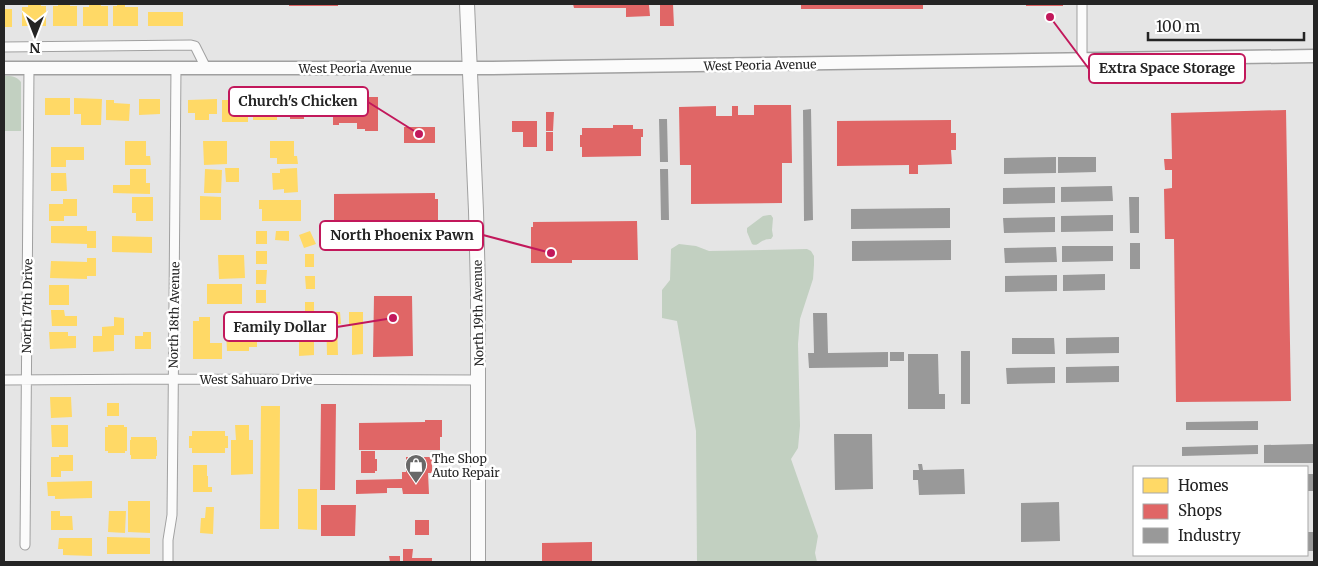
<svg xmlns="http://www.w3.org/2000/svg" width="1318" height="566" font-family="Merriweather,serif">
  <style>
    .green { fill: #c2d0c1 }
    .homes { fill: #ffd966 }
    .shops { fill: #e06666 }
    .industry { fill: #999 }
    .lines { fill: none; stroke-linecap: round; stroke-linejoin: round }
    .street-casing { stroke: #a0a0a0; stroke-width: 11 }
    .secondary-casing { stroke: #a0a0a0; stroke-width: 15 }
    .primary-casing { stroke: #a0a0a0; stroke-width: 16 }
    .street { stroke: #fbfbfb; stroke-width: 9 }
    .secondary { stroke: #fbfbfb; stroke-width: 12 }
    .primary { stroke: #fbfbfb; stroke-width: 14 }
    .labels { text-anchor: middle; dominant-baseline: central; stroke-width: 5; stroke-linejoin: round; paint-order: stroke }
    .street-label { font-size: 12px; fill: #242424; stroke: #fff }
    .poi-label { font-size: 12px; fill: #242424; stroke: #fff; text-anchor: start }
    .leader { fill: none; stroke: #c2185b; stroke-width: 2 }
    .callout-dot { fill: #c2185b; stroke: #fff; stroke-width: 2 }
    .callout { fill: #fff; stroke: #c2185b; stroke-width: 2 }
    .callout-label { font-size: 14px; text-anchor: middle; font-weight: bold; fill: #242424 }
  </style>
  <rect width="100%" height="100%" fill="#e5e5e5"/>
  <path class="green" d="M4 76C12 76 16 76 21 82V131H4Z
    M769 215H771L773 218 772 230 773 236 771 239C771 239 765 239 765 240 759 241 758 247 752 244L747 232V228L763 216Z
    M679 244 696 246 709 251 807 249 811 251 814 256V265L813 279 800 319 798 344 800 426 798 448 791 459 818 536 815 553 817 562H697L696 431 677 321 662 318V290L670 280 671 249Z"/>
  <path class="homes" d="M28 4H41V6H46V26H22V7H28Z
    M58 4H70V6H77V26H53V6H58Z
    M89 4H101V6H108V26H83V7H89Z
    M117 4H125V7H138V26H113V6H117Z
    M4 9H12V27H4Z
    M148 12H183V26H148Z
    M45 98H70V115H45Z
    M74 98 102 99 101 125H81V114H74Z
    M139 99H160V114L139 115Z
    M217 99V114H209V120H195V113H188V100Z
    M106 100H114V103L130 104 129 121 106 120Z
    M222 100H248V122H222Z
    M253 102H277V120H253Z
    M125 141H146V156H150L151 165H125Z
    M203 141H227V164L204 165Z
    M270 141H294V156H297L298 164H277V158H270Z
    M51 147H84V160H66V167H51Z
    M225 168H239V182H226Z
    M297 168 298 192 284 193V189L273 190 272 173H280V169Z
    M130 169H146V183H150V194L113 193V185H130Z
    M205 169 222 170 221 193H204Z
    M51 173H66L67 191H51Z
    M200 196 221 197V220H200Z
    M132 197H153V221H136V213H132Z
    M63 199H77V216H64V221H49V204H63Z
    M259 200H301V221H262V209H259Z
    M51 226H87V231H96V248H87V244L51 243Z
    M256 231H267V244H256Z
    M276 231H289V241L275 240Z
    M310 231 316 244 304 248 299 235Z
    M112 236 152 237V253L112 252Z
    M256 251H267V264H256Z
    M305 254H314V267H305Z
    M218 255H244L245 278 219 279Z
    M87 258H96V276H87V279L50 278 51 261 87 262Z
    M256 270H267L266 284H256Z
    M305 276H315V289H306Z
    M207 284H242V304H207Z
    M49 285H69V305H49Z
    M256 290H266V303H256Z
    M305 302H314V314H305Z
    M51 310H64L65 316H77V326H52Z
    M326 312H340L341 324H337L338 355H327Z
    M349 312H363V354L352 355V324H349Z
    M114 317 124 318V335H114V351L93 352V336H102V327L114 326Z
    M199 317H210V343H222V359H193V321H199Z
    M226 330H251V338H257V347H249V351H227Z
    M49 332H68V336H76V348L50 349Z
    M143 332H151V349H135V336H143Z
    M299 342H314V355L299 356Z
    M50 397H71L72 417 51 418Z
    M107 403H119V416H107Z
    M261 406H280L279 529H260Z
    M51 425H68V447H52Z
    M108 425H124V427H127V451H125V453H108V451H105V427H108Z
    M235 425H249V440H253V474L231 475V440H236Z
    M192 431H225V436H228V448H225V453H192V448H189V436H192Z
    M131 437H156V440H157V456H156V459H131V455H130V440H131Z
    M59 455H73V471H61V477H51V457H59Z
    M193 465H207V476H208V487H212V492H193Z
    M92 481V498L55 499V496H48L47 482Z
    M298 489H317V530L298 529Z
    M128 501H150V533L128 532Z
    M206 507H214L213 534 200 533 201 518H205Z
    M51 511H60V516H72L73 530H51Z
    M109 511H126L125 533 108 532Z
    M107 537 150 538V554H107Z
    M59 538H92V556L63 555V549H58Z"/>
  <path class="shops" d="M289 4H338V6H289Z
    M573 4H641V5H649L650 16 626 17V8H574Z
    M660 4H673L674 26H660Z
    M801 4H923V9H801Z
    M1026 4H1063V6H1026Z
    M336 93H357V97H378V131H365V129H357V123H339V125H333V98H336Z
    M283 97H304V119H290V113L283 114Z
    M754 105H791L792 163H782V203L691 204V165H680L679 107 716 106V116H732V106H738V115H754Z
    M1286 110 1291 401 1176 402 1174 239H1165L1164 189 1172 188V170H1165L1164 159H1172L1171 113Z
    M546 112H554L553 131H546Z
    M951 120V133H956V150H951L952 164 918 165V174H909V165L837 166V121Z
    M512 121H537V147H523V132H512Z
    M613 125H633V129H643V137H641V156L582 157V147H580V135H582V128H613Z
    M404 127H435V143H404Z
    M546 132H553V151H546Z
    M435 193V199H438V233H420V230L411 231V224H334V194Z
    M637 221 638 260H572V263H531V227H533V222Z
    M374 296H412L413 356 373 357Z
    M321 404H336L335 490H320Z
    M425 420H442V437H440V450H359V423L425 422Z
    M361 451H375V459H377V471H375V473H361Z
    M406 457H432V473H428L429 494H403L402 488H387V493L356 494V480L402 479V472H406Z
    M321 505H356L355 536H321Z
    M415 520H429V535H415Z
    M592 542V562H542V543Z
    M403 549H413L412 558H432V562H403Z
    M389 556H400V562H390Z"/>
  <path class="industry" d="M811 109 813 220 804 221 803 110Z
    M659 119H667L668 162H660Z
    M1056 157V173L1004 174V158Z
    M1058 157H1096V172L1058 173Z
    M660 169H668L669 220H661Z
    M1112 186 1113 201 1061 202V187Z
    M1055 187V203L1003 204V188Z
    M1129 197H1139V233H1130Z
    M950 208V228L851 229V209Z
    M1113 215V231L1061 232V216Z
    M1055 217V232L1004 233 1003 218Z
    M951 240V260L852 261V241Z
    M1130 243H1140V269H1130Z
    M1062 246H1113V261L1062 262Z
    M1056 247 1057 262 1005 263 1004 248Z
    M1105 274V290L1063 291V275Z
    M1057 275V291L1005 292V276Z
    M813 313H827L828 353 888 352V367L809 368 808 353H814Z
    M1119 337V353L1066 354V338Z
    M1012 338H1054L1055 354H1012Z
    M961 351H970V404H961Z
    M890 352H904V361H890Z
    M908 354H938L939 394H945V409H908Z
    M1119 366V382L1066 383V367Z
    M1055 367V383L1007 384 1006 368Z
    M1258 421V430H1186V422Z
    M834 434H872L873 489 835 490Z
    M1314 444V463H1264V445Z
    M1258 445V454L1182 456V447Z
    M918 464H922L923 470 964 469 965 494 919 495 918 480H913V470H919Z
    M1307 474H1314V491H1307Z
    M1059 502 1060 541 1021 542V503Z
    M1307 532H1314V551H1307Z"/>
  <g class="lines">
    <g class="street-casing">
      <path id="street" d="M4 47 191 45 195 46 206 68
        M1082 60V4
        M4 380 174 379 479 380
        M25 545 29 68
        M168 562V540L172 515 173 419 176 67"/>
    </g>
    <g class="secondary-casing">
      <path id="secondary" d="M4 68H492L1314 56"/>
    </g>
    <g class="primary-casing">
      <path id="primary" d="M467 4 476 211 478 289V562"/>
    </g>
    <use href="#street" class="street"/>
    <use href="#secondary" class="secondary"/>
    <use href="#primary" class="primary"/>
  </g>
  <defs>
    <g id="shop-pin" transform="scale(1.125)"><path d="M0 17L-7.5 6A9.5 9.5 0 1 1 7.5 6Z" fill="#686868" stroke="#fff"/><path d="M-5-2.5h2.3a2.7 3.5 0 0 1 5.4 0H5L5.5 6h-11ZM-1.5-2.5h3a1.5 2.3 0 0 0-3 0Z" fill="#fff"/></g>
  </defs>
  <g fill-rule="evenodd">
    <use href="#shop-pin" x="416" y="465"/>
  </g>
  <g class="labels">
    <g class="street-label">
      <text transform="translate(760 65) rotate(-1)">West Peoria Avenue</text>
      <text x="355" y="68">West Peoria Avenue</text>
      <text transform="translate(27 306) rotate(-89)">North 17th Drive</text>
      <text transform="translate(478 313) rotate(-91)">North 19th Avenue</text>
      <text transform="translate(174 315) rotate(-89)">North 18th Avenue</text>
      <text x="256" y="379">West Sahuaro Drive</text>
    </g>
    <g class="poi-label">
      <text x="432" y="458">The Shop<tspan x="432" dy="14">Auto Repair</tspan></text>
    </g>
  </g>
  <path class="leader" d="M1050 17L1089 69M419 134L368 102M551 253L483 235M393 318L337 327"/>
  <g class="callout-dot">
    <circle cx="1050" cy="17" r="5"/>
    <circle cx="419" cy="134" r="5"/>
    <circle cx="551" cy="253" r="5"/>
    <circle cx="393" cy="318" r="5"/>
  </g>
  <g class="callout">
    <rect x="1089" y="54" width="156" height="29" rx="5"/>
    <rect x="229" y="87" width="139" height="29" rx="5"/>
    <rect x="320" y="221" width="163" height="29" rx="5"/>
    <rect x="224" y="312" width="113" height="29" rx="5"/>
  </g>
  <g class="callout-label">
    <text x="1167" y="73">Extra Space Storage</text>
    <text x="298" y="106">Church's Chicken</text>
    <text x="402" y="240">North Phoenix Pawn</text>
    <text x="280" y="332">Family Dollar</text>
  </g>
  <rect width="1318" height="566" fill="none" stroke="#242424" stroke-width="10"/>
  <rect x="1133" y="466" width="175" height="90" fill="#ffffff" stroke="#a7a7a7"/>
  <rect x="1143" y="478" width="25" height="15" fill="#ffd966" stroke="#a7a7a7"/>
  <text x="1178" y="491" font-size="15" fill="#242424">Homes</text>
  <rect x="1143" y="504" width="25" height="15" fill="#e06666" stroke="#a7a7a7"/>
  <text x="1178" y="516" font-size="15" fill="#242424">Shops</text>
  <rect x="1143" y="528" width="25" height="15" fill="#999999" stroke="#a7a7a7"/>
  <text x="1178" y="541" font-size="15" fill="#242424">Industry</text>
  <g transform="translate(35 35) rotate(180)" stroke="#ffffff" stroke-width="4" paint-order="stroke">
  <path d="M0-4L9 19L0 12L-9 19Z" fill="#242424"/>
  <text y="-8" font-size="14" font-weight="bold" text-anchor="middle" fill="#242424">N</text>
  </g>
  <path d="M1148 32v8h156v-8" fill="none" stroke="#242424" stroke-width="2.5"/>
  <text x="1156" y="32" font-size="15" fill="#242424" stroke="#ffffff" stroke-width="4" paint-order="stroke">100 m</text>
</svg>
